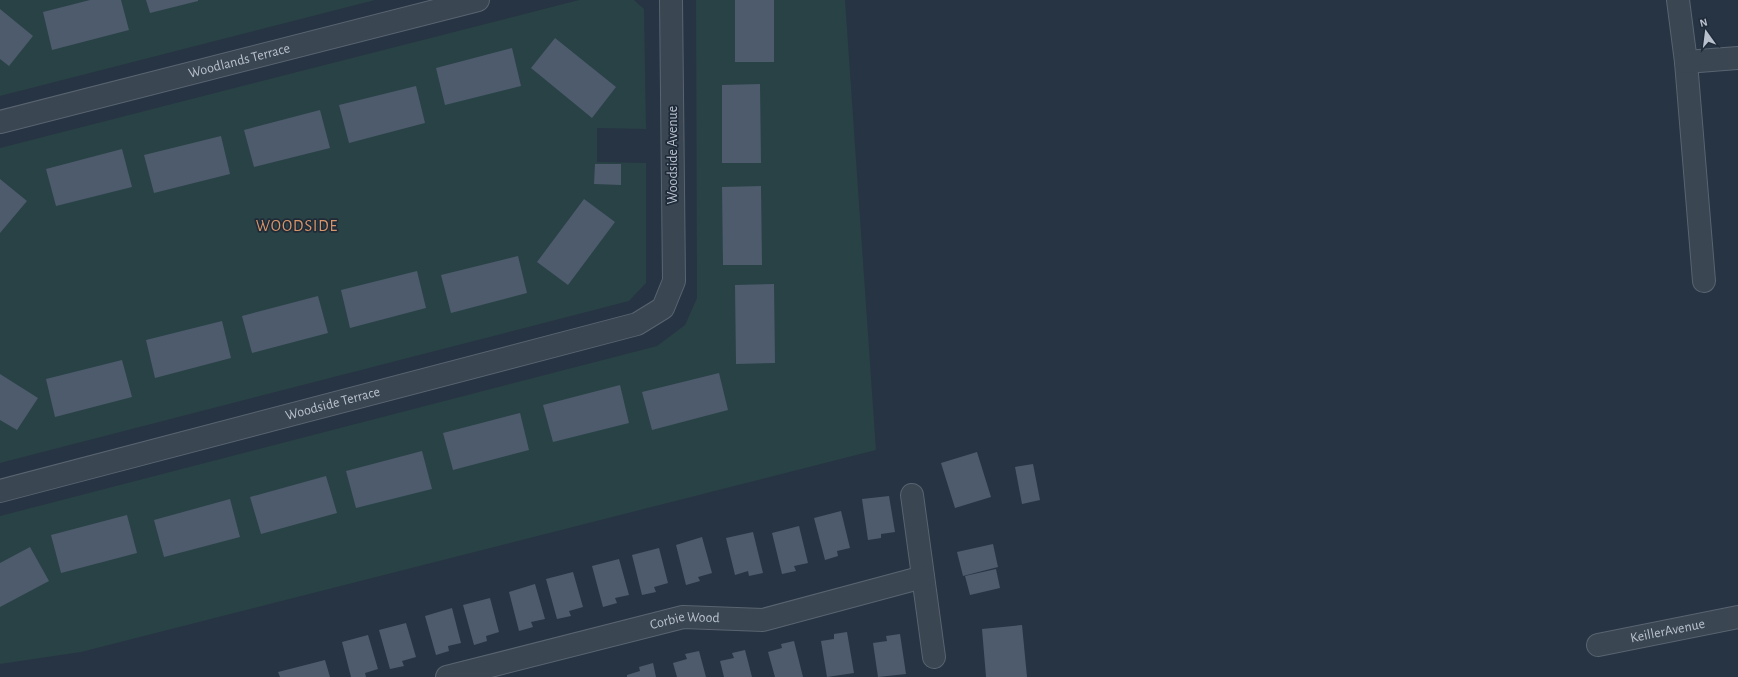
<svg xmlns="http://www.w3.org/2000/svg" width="1738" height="677" font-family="'Alegreya Sans',sans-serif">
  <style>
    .green { fill: #294245 }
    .building { fill: #4d5b6d }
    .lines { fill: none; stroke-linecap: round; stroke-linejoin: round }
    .minor-casing { stroke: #596470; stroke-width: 24 }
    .minor { stroke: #3b4653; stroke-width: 22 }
    .labels { text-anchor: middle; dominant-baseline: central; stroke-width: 3.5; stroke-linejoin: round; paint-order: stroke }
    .street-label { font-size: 14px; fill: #b8c1cd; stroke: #202b39 }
    .quarter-label { font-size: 16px; letter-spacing: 1px; fill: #d89668; stroke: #202b39 }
  </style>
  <rect width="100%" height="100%" fill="#273444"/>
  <path class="green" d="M0 0H375L0 96Z
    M579 0H634L644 9 646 129 597 128V162L646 163V283L629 301 0 463V148Z
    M696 0H845L876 450 81 652 0 664V516L657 346 685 325 697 298Z"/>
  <path class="building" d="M90 0H121L129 30 52 50 43 12Z
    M146 0H198V1L150 13Z
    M735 0H774V62H735Z
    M0 9 33 36 9 66 0 59Z
    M555 38 616 87 592 118 531 68Z
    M512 48 521 86 445 105 436 68Z
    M760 84 761 163H722V85Z
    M416 86 425 123 349 143 339 105Z
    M320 110 330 148 254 167 244 130Z
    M221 136 230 174 154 193 144 155Z
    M122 149 132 187 56 206 46 169Z
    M595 164H621V185L594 184Z
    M0 179 27 201 0 233Z
    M761 186 762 265H723L722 187Z
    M584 199 615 222 568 285 537 262Z
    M518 256 527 293 451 313 441 275Z
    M417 271 426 308 350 328 341 290Z
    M774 284 775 363 736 364 735 285Z
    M318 296 328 333 252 353 242 316Z
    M222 321 231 358 155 378 146 340Z
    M122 360 132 397 55 417 46 379Z
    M719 373 728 410 652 430 642 392Z
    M0 374 38 398 17 430 0 420Z
    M620 385 629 423 553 442 543 405Z
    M520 413 529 450 453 470 443 433Z
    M422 451 432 489 356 508 346 471Z
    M977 452 991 497 955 508 941 463Z
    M1033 464 1040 500 1022 504 1015 467Z
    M326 476 337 513 261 534 250 497Z
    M889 496 895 532 881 534V538L868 540 862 499Z
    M230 499 240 537 164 557 154 520Z
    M841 511 850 548 837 551 838 556 825 560 814 518Z
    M127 515 137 553 61 573 51 535Z
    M799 526 808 563 794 566 796 571 782 574 772 533Z
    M753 532 763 573 749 576 748 571 735 575 726 538Z
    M702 537 712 573 698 577 700 581 686 585 676 545Z
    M993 544 998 567 963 576 957 552Z
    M30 547 49 581 0 607V563Z
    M659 548 668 583 654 587 656 592 642 595 632 555Z
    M619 559 629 595 615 598 617 603 603 607 592 566Z
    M996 569 1000 588 970 595 965 576Z
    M573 572 583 607 569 611 571 616 557 619 546 579Z
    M535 584 545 619 531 622 533 627 519 631 509 592Z
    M490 598 499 632 486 636 487 641 474 645 463 605Z
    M452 608 461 643 448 646 449 651 436 655 425 616Z
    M406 623 416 657 402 661 404 666 390 669 379 630Z
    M1022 625 1027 677H986L982 629Z
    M847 632 854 673 827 677 821 641 834 639V634Z
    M900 634 906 674 878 677 873 643 887 641 886 636Z
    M368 635 378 669 365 673 366 677H351L342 642Z
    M794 641 803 677H775L768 652 782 648 781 644Z
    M745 650 752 677H724L720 661 734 658 732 653Z
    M699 651 706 677H677L673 663 687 659 685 654Z
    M325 660 330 677H280L278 672Z
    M653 663 656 677H627V675L640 671 639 667Z"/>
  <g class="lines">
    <g class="minor-casing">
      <g id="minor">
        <path d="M1678 0 1686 62 1704 281"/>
        <path d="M1686 62 1738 58"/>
        <path id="s1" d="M0 122 478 0"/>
        <path id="s2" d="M0 491 637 324 663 308 674 281 671 0"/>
        <path d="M912 495 934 657"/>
        <path id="s3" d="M1598 645 1738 617"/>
        <path id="s4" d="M447 677 683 617 763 620 923 577"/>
      </g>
    </g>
    <use href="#minor" class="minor"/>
  </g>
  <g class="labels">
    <g class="street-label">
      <text stroke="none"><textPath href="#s1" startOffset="247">Woodlands Terrace</textPath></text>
      <text transform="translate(673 155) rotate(-90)">Woodside Avenue</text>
      <text stroke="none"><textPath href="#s2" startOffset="344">Woodside Terrace</textPath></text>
      <text stroke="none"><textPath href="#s4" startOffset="245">Corbie Wood</textPath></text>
      <text stroke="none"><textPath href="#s3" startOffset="71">KeillerAvenue</textPath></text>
    </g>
    <g class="quarter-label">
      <text x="297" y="226">WOODSIDE</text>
    </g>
  </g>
  <g transform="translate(1706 32) rotate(346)" stroke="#202b39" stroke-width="3" paint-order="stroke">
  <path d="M0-3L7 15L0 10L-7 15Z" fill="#b8c1cd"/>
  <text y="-6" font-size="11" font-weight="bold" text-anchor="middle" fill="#b8c1cd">N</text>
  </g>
</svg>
